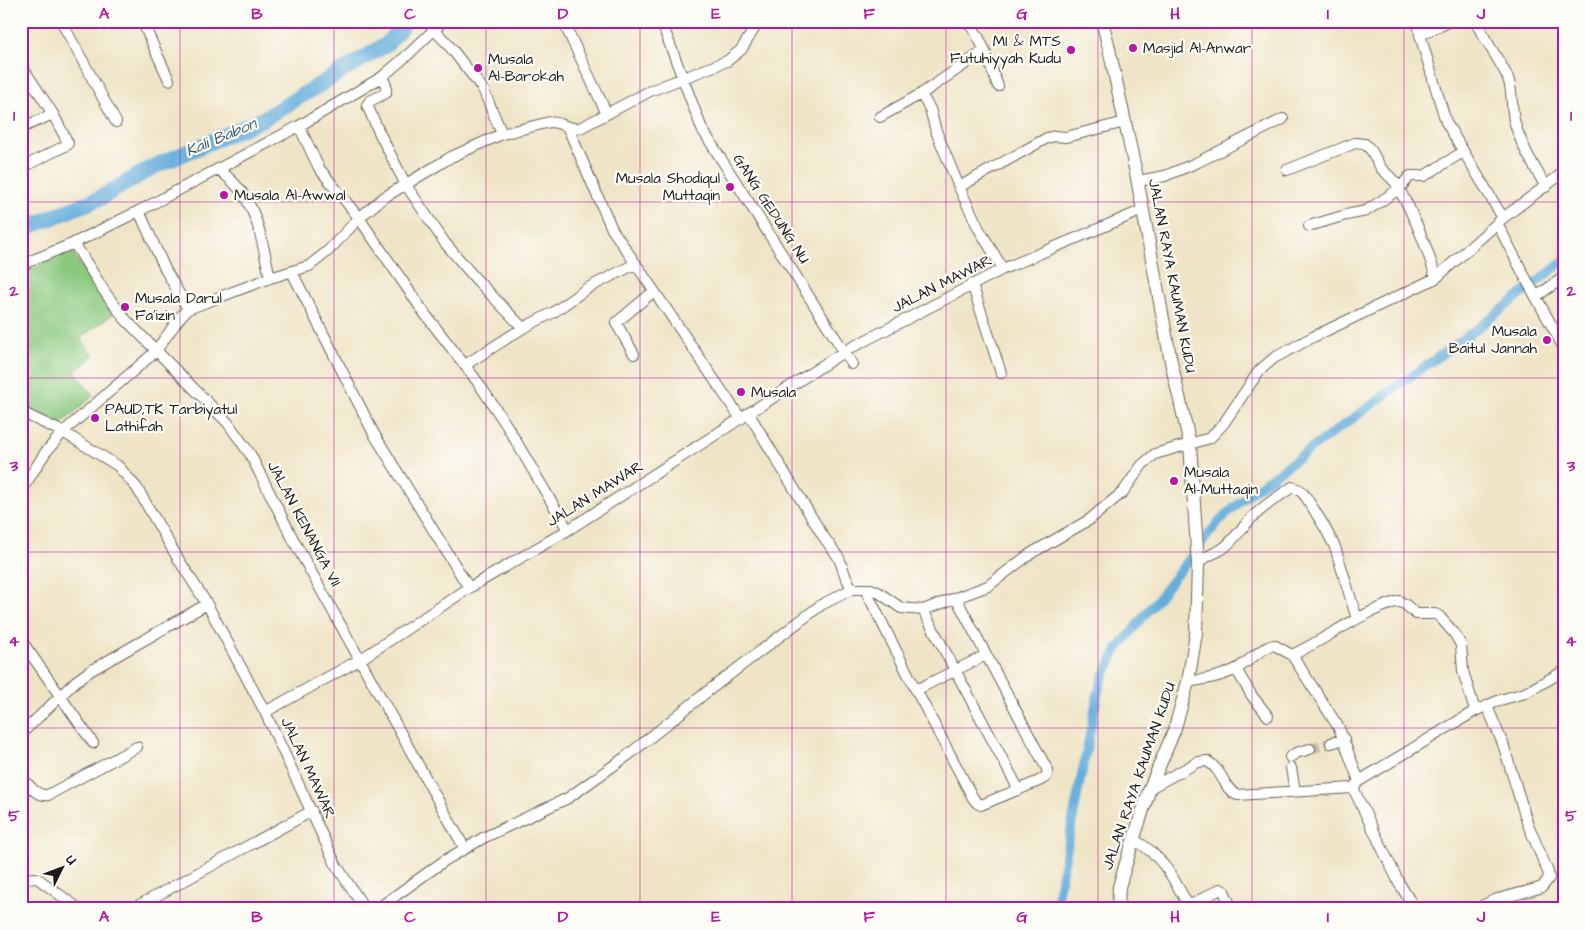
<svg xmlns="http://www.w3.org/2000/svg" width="1585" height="930" font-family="'Architects Daughter',sans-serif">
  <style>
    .green { fill: #8bc97f; stroke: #54724e }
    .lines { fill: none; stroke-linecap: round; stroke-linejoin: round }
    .canal { stroke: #65addc; stroke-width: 9 }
    .river { stroke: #65addc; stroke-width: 16 }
    .minor-tunnel { stroke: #c5bca4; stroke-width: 10; stroke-dasharray: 10 5; stroke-linecap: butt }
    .minor-casing { stroke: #666258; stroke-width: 12 }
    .tertiary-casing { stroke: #666258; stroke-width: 14 }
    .minor { stroke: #fff; stroke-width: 10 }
    .tertiary { stroke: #fff; stroke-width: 12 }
    .grid { fill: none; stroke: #b5179e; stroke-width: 1; stroke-opacity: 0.55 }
    .poi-dot { fill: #b5179e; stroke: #fdfcf7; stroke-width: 2 }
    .labels { text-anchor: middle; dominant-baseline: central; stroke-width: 4.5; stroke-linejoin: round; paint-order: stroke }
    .poi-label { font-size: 15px; fill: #1c1c1c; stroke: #fdfcf7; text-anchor: start }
    .street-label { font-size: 15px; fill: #1c1c1c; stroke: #fdfcf7 }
    .water-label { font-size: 16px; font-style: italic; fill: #3d5d72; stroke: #fdfcf7 }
    .neatline { fill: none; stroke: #b5179e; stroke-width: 2 }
    .grid-label { font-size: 16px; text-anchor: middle; font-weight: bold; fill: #b5179e }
  </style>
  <rect width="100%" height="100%" fill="#fdfcf7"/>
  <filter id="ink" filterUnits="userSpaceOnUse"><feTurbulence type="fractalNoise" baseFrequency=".02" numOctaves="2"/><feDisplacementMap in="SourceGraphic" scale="10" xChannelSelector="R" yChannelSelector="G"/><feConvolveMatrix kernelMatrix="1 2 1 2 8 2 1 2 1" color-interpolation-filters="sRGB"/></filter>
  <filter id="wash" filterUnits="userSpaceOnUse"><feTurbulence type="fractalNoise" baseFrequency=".0096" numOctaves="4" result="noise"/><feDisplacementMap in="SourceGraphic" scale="20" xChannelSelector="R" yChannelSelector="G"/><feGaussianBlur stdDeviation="1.12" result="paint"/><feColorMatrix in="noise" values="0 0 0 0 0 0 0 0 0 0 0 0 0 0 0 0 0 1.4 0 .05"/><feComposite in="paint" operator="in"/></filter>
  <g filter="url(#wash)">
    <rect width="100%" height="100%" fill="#efe4c6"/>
    <path class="green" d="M71 250 113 314 80 338 94 356 75 371 93 396 61 424 21 404V397L28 390 21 381V275Z"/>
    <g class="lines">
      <path class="canal" d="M1057 909V899L1098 692 1103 677 1117 650 1220 520 1255 489 1478 328 1564 261"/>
      <path class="river" d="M21 230 100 198 153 167 263 119 387 44 406 21"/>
    </g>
  </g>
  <g filter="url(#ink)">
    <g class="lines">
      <path class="minor-tunnel" d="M1310 749 1331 743"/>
      <g class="minor-casing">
        <path id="minor" d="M61 21 116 122
          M142 21 169 80
          M563 21 607 114
          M661 21 702 129 852 364
          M964 21C979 26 992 71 998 86
          M1418 21 1420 35 1446 122 1503 218
          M1475 21C1485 40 1499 59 1508 78 1513 92 1511 106 1514 120 1520 144 1534 166 1546 187
          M1478 26 1486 21
          M434 30 447 43 483 89 502 134
          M1420 35 1451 21
          M984 51 921 94 930 109 936 131 959 187 979 229 1003 269
          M21 65 53 114 68 143 67 145 21 168
          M382 77 386 85V93L370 101 367 105 379 132 406 185 445 243 475 278 523 328 554 312 586 289 635 264
          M21 87 31 82
          M880 117 921 94
          M299 126 319 168 359 218 425 314 477 381 507 426 568 530
          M21 128 53 114
          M568 128 612 229 741 419
          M219 169C224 174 229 178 234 183 258 207 263 246 270 278
          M1287 170 1355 143 1365 144 1371 150 1381 168 1395 182 1399 189 1410 176H1424L1463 152
          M1138 181 1165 176 1196 163 1283 119
          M959 187 1047 138 1055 136 1066 137 1125 122
          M139 211 165 269 188 309
          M1497 223 1526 279 1564 348
          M1309 226 1346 215 1366 211 1399 189C1415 217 1427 247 1436 278
          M74 243 104 291 125 319 228 423 250 454 295 543 465 849
          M21 265 74 243 139 211 299 126 382 77 411 52 443 21
          M292 272 374 434 469 588
          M972 284 1001 373
          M1537 296 1564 277
          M634 354 616 323 654 291
          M465 365 523 328
          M21 412 63 432 118 466 137 488 177 557 207 604 265 712 336 865 365 909
          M749 414 823 536 839 558 845 575 852 589
          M21 491 45 453 63 432 155 352 181 316 188 309 270 278 309 266 328 251 359 218 383 198 433 168 451 157 502 134 550 122C561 122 568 130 580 128L650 91 727 61 741 50 759 21
          M1198 564C1206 554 1216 554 1225 547 1233 540 1239 532 1246 524 1258 509 1277 498 1292 487L1300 490 1306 497 1324 526 1335 547 1357 619
          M865 589 916 690 973 798 977 803 981 805 1039 781 1046 777 1048 771 956 598
          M923 610 1019 790
          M21 640 93 743
          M1236 669 1252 696 1268 716
          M1188 682C1205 679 1222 677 1238 668 1250 661 1260 648 1274 645L1292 655C1328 638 1361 612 1399 601L1406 605 1416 614H1435L1439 616 1454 633 1461 645 1463 671 1475 711 1500 700 1525 693 1564 671
          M916 690 986 655
          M265 712 361 659 469 588 568 530 845 351 1003 269 1143 210
          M21 734 76 681 90 671 207 604
          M1331 743 1344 739
          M1290 757 1296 753 1310 749
          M1291 768 1295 791
          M21 776C28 784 36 797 48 795L137 747
          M1359 781 1475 711
          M1150 788 1198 762 1207 761C1224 771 1223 789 1237 795L1353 788 1359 781 1339 728 1292 655
          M1353 788 1399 883 1415 909
          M1134 840C1163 855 1175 881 1190 909
          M21 879 37 878 79 909
          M1189 906 1220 889 1224 891 1232 909
          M132 909 312 811
          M377 909 444 861 483 838 568 798 627 756 708 691 821 605 852 589H871L878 592 901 608 923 610 988 586 1030 554 1089 520 1123 492 1142 465 1155 454 1210 438 1224 423 1259 371 1274 358 1313 337 1436 278 1503 218 1564 172
          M1476 909 1494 900 1536 889 1542 887 1549 878 1548 872 1527 822 1503 744 1487 706"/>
      </g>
      <g class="tertiary-casing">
        <path id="tertiary" d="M1102 21 1108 44 1136 173 1171 362 1190 444 1198 564 1196 633 1188 682 1174 731 1150 788 1127 860 1119 887 1118 909"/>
      </g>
      <use href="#minor" class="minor"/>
      <use href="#tertiary" class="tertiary"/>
    </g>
  </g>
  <path class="grid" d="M180 21V909M334 21V909M486 21V909M640 21V909M792 21V909M946 21V909M1098 21V909M1252 21V909M1404 21V909M21 202H1564M21 378H1564M21 552H1564M21 728H1564"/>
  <g class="poi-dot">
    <circle cx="1133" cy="48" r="5"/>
    <circle cx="1071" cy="50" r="5"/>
    <circle cx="478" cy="68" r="5"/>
    <circle cx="730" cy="187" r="5"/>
    <circle cx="224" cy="195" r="5"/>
    <circle cx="125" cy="307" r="5"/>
    <circle cx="1547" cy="340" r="5"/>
    <circle cx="741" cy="392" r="5"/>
    <circle cx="95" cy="418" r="5"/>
    <circle cx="1174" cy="481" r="5"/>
  </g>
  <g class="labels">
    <g class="poi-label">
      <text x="1061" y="41" text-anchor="end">MI &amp; MTS<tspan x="1061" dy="17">Futuhiyyah Kudu</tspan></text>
      <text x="1143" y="48">Masjid Al-Anwar</text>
      <text x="488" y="59">Musala<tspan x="488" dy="17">Al-Barokah</tspan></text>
      <text x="720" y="178" text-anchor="end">Musala Shodiqul<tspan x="720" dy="17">Muttaqin</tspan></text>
      <text x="234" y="195">Musala Al-Awwal</text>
      <text x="135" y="298">Musala Darul<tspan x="135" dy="17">Fa'izin</tspan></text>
      <text x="1537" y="331" text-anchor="end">Musala<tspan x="1537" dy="17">Baitul Jannah</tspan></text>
      <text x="751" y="392">Musala</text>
      <text x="105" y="409">PAUD,TK Tarbiyatul<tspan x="105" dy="17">Lathifah</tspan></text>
      <text x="1184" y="472">Musala<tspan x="1184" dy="17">Al-Muttaqin</tspan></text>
    </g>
    <g class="street-label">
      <text transform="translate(771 209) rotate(57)">GANG GEDUNG NU</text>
      <text transform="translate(1172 276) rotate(79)">JALAN RAYA KAUMAN KUDU</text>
      <text transform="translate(942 284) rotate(-27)">JALAN MAWAR</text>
      <text transform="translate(595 494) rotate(-32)">JALAN MAWAR</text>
      <text transform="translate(304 524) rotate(62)">JALAN KENANGA VII</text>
      <text transform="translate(308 768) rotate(65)">JALAN MAWAR</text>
      <text transform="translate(1139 776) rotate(-71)">JALAN RAYA KAUMAN KUDU</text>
    </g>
    <g class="water-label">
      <text transform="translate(221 137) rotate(-23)">Kali Babon</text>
    </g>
  </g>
  <rect width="1585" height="930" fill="none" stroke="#fdfcf7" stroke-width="55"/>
  <g transform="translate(62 868) rotate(48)" stroke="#fdfcf7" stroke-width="4" paint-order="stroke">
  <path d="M0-4L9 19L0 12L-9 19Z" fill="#1c1c1c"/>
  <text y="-8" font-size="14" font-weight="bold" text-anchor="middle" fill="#1c1c1c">U</text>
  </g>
  <rect x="28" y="28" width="1530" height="874" class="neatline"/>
  <g class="grid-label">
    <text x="104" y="19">A</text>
    <text x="257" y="19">B</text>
    <text x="410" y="19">C</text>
    <text x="563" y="19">D</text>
    <text x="716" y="19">E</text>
    <text x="869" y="19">F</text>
    <text x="1022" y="19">G</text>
    <text x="1175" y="19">H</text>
    <text x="1328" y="19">I</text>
    <text x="1481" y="19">J</text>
    <text x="14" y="121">1</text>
    <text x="1571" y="121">1</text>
    <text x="14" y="296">2</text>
    <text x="1571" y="296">2</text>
    <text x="14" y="471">3</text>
    <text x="1571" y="471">3</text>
    <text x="14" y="646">4</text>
    <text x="1571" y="646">4</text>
    <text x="14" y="821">5</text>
    <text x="1571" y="821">5</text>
    <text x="104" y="922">A</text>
    <text x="257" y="922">B</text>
    <text x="410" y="922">C</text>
    <text x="563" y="922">D</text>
    <text x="716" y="922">E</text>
    <text x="869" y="922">F</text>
    <text x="1022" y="922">G</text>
    <text x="1175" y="922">H</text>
    <text x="1328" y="922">I</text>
    <text x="1481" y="922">J</text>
  </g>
</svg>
